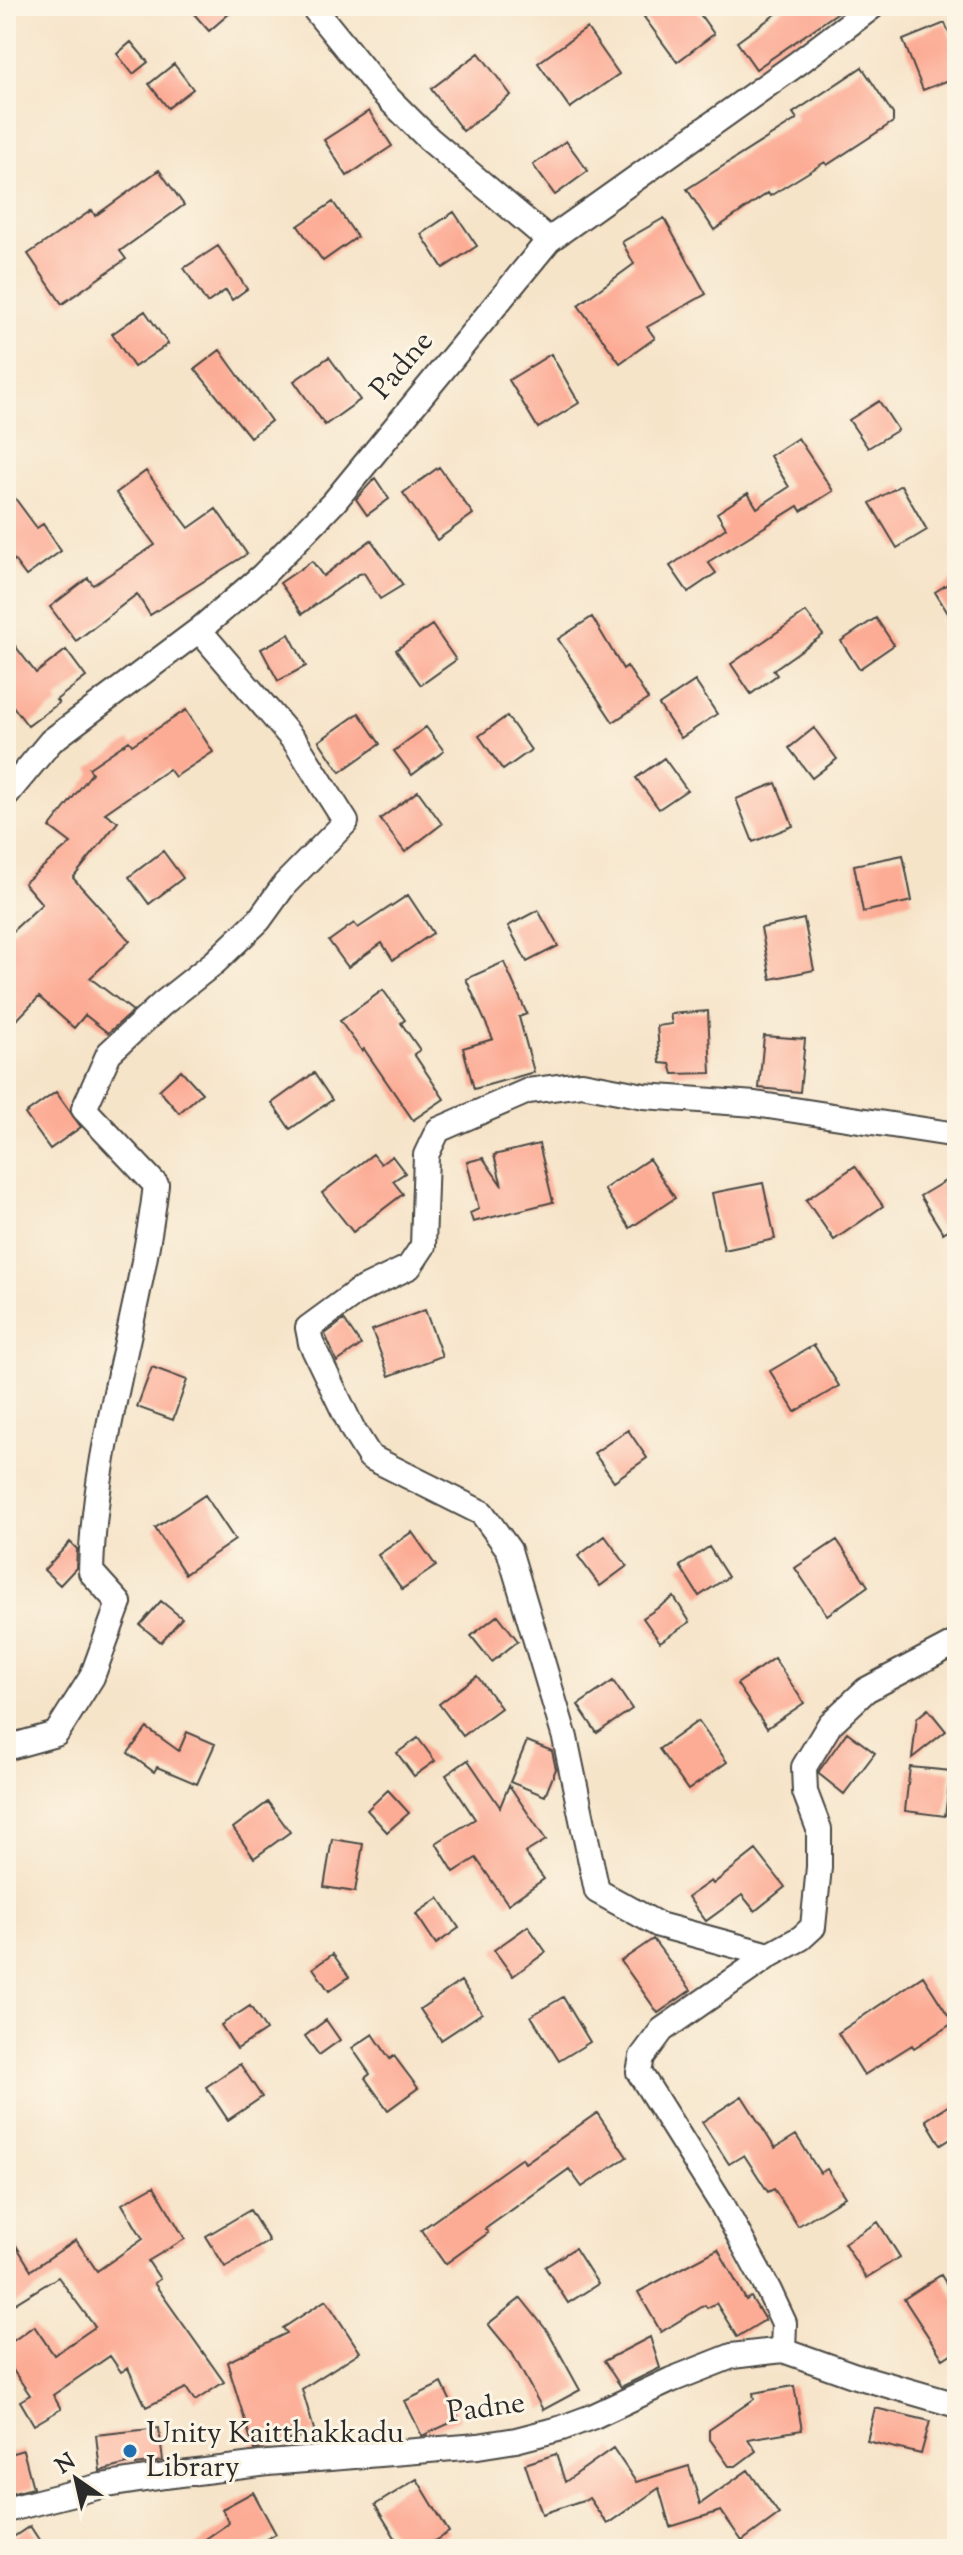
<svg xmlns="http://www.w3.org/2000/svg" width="963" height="2555" font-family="'Sorts Mill Goudy',serif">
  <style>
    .building { fill: #fcac95 }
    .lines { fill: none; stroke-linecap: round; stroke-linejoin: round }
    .minor-casing { stroke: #494743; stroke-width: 28 }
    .minor { stroke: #fff; stroke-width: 24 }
    .poi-dot { fill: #1f6fb2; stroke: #fcf5e5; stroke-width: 3 }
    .labels { text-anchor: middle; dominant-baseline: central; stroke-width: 6; stroke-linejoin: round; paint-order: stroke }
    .street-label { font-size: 30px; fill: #2b2b2b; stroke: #fcf5e5 }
    .poi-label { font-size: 30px; fill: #2b2b2b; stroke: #fcf5e5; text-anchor: start }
  </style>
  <rect width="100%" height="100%" fill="#fcf5e5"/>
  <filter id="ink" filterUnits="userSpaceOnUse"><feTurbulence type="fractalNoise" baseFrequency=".0125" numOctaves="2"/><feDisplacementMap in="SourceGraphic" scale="16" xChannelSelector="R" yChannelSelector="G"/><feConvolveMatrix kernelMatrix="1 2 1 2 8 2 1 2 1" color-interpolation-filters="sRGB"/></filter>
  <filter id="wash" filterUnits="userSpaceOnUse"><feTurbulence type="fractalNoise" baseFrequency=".006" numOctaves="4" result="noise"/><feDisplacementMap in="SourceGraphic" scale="32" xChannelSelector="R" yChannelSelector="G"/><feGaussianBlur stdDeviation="1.8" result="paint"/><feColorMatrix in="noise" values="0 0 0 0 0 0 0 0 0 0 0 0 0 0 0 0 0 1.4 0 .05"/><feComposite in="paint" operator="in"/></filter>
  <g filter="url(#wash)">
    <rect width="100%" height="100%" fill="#f6e4c9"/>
    <g id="blocks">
      <path class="building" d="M187 6H238L209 31Z
        M640 6H694L714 34 677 62 644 17 647 15Z
        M787 6H847L756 69 737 42Z
        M945 23 957 53V77L923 90 903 40Z
        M587 28 619 74 570 108 538 63Z
        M131 42 148 62 133 74 117 54Z
        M479 53 511 95 463 131 431 89Z
        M174 64 193 89 168 108 149 84Z
        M862 67 893 114V122L827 165 825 162 770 196 768 193 714 230 687 189 797 119 793 113Z
        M369 111 392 146 347 176 324 140Z
        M566 141 588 171 555 195 533 165Z
        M159 170 184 205 120 251 126 259 62 304 28 254 92 210 95 216Z
        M333 202 357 237 323 261 298 226Z
        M454 212 477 246 443 268 421 234Z
        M664 218 706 294 647 327 655 338 620 363 578 305 634 264 622 242Z
        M218 246 247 289 232 300 226 290 207 303 184 268Z
        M145 311 168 344 134 367 112 334Z
        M220 350 271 421 250 437 195 369Z
        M551 354 579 403 538 428 509 380Z
        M329 357 360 400 325 425 294 381Z
        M879 401 898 430 868 448 849 420Z
        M798 438 833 491 801 511 798 506 708 562 716 573 688 592 670 566 726 528 717 513 748 493 757 508 789 487 770 456Z
        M439 467 473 514 437 540 403 493Z
        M146 471 189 528 216 509 247 554 150 615 137 594 76 641 50 607 88 578 93 585 155 545 116 493Z
        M375 478 389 499 367 515 356 499Z
        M901 485 927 530 897 548 870 503Z
        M6 486 37 528 43 524 61 551 26 576 6 549Z
        M371 540 403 585 380 599 364 573 359 574 302 614 280 583 312 561 323 576Z
        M957 578V628L935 592Z
        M806 612 823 635 773 670 777 675 751 694 731 664Z
        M592 617 623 669 627 666 648 699 613 722 558 639Z
        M876 618 894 645 859 669 841 641Z
        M432 625 456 660 421 685 396 650Z
        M6 634 36 673 66 650 86 677 56 700 59 703 28 726 6 697Z
        M289 634 306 666 278 681 261 649Z
        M695 681 717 714 681 738 659 705Z
        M186 710 213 752 175 777 169 769 105 813 118 822 73 878 130 941 90 978 133 1011 108 1033 85 1015 74 1028 39 997 6 1031V937L42 904 24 883 71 843 50 827 92 773 89 768 129 741 132 745Z
        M359 713 380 744 340 772 319 741Z
        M507 716 531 750 503 770 479 736Z
        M426 727 444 751 412 775 394 751Z
        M814 728 837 759 812 778 789 748Z
        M664 758 687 790 659 809 636 778Z
        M776 783 793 826 753 842 736 799Z
        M418 791 442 824 405 852 380 819Z
        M163 851 183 878 149 904 129 877Z
        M903 855 912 901 863 912 854 865Z
        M408 895 433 933 393 960 382 943 348 967 329 941 354 923 358 928Z
        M538 910 558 946 527 962 508 926Z
        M804 919 814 970 771 979 761 928Z
        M504 962 527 1014 519 1017 534 1072 474 1089 463 1048 493 1039 466 979Z
        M383 990 405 1020 401 1023 420 1050 414 1054 444 1099 413 1120 364 1049 362 1051 340 1021Z
        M708 1011 711 1073 673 1074 670 1064 660 1063 657 1026 672 1024 670 1014Z
        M764 1036 805 1039 800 1092 759 1088Z
        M181 1070 202 1093 179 1113 159 1090Z
        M314 1073 332 1100 290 1129 272 1103Z
        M56 1092 81 1127 50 1149 25 1114Z
        M539 1144 553 1202 473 1222 470 1213 479 1209 467 1162 483 1158 502 1186 494 1155Z
        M373 1154 381 1164 392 1156 405 1173 393 1181 403 1194 353 1232 322 1193Z
        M649 1159 675 1198 630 1228 604 1189Z
        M855 1166 883 1206 834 1240 806 1200Z
        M957 1174V1224L943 1233 920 1196Z
        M763 1183 775 1239 724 1250 712 1193Z
        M425 1310 442 1356 389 1376 372 1330Z
        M344 1320 361 1345 337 1362 325 1334Z
        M814 1345 839 1386 795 1412 770 1371Z
        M152 1367 187 1380 173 1420 137 1407Z
        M628 1430 647 1458 614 1481 594 1453Z
        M205 1495 235 1540 185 1574 155 1528Z
        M412 1532 436 1566 402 1589 378 1555Z
        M605 1536 627 1566 600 1586 578 1556Z
        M837 1540 868 1586 827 1615 795 1568Z
        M70 1542 77 1549 76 1568 60 1585 44 1570Z
        M709 1547 728 1577 699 1596 680 1566Z
        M674 1597 690 1622 660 1642 643 1618Z
        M161 1601 182 1618 161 1642 140 1625Z
        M498 1615 518 1641 492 1662 471 1636Z
        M774 1658 804 1703 767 1728 737 1684Z
        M477 1676 501 1708 463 1736 439 1704Z
        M613 1681 632 1709 597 1733 578 1705Z
        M928 1709 946 1731 912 1758 917 1718Z
        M698 1721 727 1762 688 1790 659 1749Z
        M147 1728 179 1751 187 1732 215 1744 197 1784 157 1767 154 1772 128 1753Z
        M847 1732 875 1753 844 1794 819 1774V1771Z
        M418 1738 435 1761 414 1776 397 1753Z
        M527 1741 552 1751 556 1769 545 1796 510 1782Z
        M468 1760 500 1807 509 1785 546 1840 525 1853 544 1879 508 1904 476 1858 454 1872 436 1843 475 1819 446 1775Z
        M910 1767 951 1771 945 1816 905 1811Z
        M388 1790 409 1813 387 1832 367 1810Z
        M268 1802 290 1832 254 1858 233 1828Z
        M332 1839 363 1844 355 1892 324 1887Z
        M756 1850 785 1887 755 1911 742 1895 706 1921 688 1897 711 1881 713 1884Z
        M439 1898 459 1928 436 1944 416 1914Z
        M528 1926 546 1952 513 1976 494 1950Z
        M653 1939 691 1990 658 2013 621 1961Z
        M333 1954 349 1977 329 1991 313 1968Z
        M923 1976 953 2023 914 2048 912 2045 864 2075 838 2033Z
        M461 1981 482 2013 441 2040 420 2009Z
        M563 1997 590 2042 559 2061 531 2016Z
        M250 2006 266 2030 237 2049 221 2025Z
        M326 2020 340 2040 319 2055 305 2036Z
        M373 2034 390 2059 394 2056 418 2088 388 2110 365 2078 370 2074 352 2048Z
        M240 2064 262 2097 228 2120 206 2087Z
        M742 2096 775 2148 796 2135 820 2173 827 2169 845 2197 798 2226 774 2189 768 2192 744 2155 729 2164 702 2122Z
        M957 2100V2135L941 2145 926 2120Z
        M597 2113 627 2157 582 2187 569 2169 485 2229 488 2233 445 2264 421 2230 522 2158 525 2163Z
        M154 2186 185 2239 148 2261 160 2279 154 2283 224 2382 195 2401 186 2388 146 2407 128 2368 121 2372 110 2356 53 2395 61 2409 34 2425 20 2401 30 2395 6 2360V2346L34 2326 54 2355 95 2327 58 2277 14 2304 6 2290V2229L31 2270 76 2240 97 2271 143 2239 122 2204Z
        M250 2210 269 2241 225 2267 206 2236Z
        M878 2222 900 2257 866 2278 844 2243Z
        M575 2248 598 2284 568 2303 545 2267Z
        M718 2249 746 2300 751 2297 765 2320 737 2337 716 2303 707 2308 705 2305 661 2332 638 2292Z
        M941 2275 957 2301V2350L943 2359 904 2299Z
        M521 2298 548 2332 580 2390 543 2410 512 2353 488 2324Z
        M326 2300 360 2352 302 2389 315 2433 254 2450 227 2362 287 2333 283 2328Z
        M650 2337 660 2368 621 2387 604 2361Z
        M442 2383 459 2419 422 2436 405 2401Z
        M794 2386 802 2430 748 2439 756 2451 736 2466H729L709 2438V2430L754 2399 753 2393Z
        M875 2408 930 2421 921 2454 867 2441Z
        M159 2428 163 2461 136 2465 135 2462 100 2471 96 2435Z
        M613 2448 636 2482 689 2466 700 2504 748 2470 779 2514 742 2541 721 2511 670 2527 659 2488 607 2524 589 2498 542 2514 525 2464 556 2454 565 2482Z
        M23 2450 33 2488 6 2495V2455Z
        M417 2479 449 2532 421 2549H402L375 2505Z
        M253 2492 276 2534 248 2549H191L229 2523 222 2509Z
        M30 2526 45 2549H6V2542Z"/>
    </g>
  </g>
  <g filter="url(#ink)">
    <use href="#blocks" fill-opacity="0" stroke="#494743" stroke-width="2"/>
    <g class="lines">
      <g class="minor-casing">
        <path id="minor" d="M312 6 381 91 429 139 549 240
          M6 795 51 741 199 630 262 576 334 502 549 240 798 63 873 6
          M6 1748 56 1734 92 1677 119 1603 91 1572C94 1441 141 1315 156 1185L84 1109 109 1053 162 1004 215 962 259 920 285 884 346 822 296 743 199 630
          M770 1955 659 1925 597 1891 565 1738 509 1550 482 1513 370 1457 353 1430 311 1343 308 1328 357 1292 409 1267 423 1246 426 1155 438 1130 528 1091 582 1084 644 1096 755 1104 957 1135
          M783 2350 784 2323 769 2291 723 2206 639 2072 642 2057 662 2030 770 1955 801 1938 813 1927 819 1867V1829L805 1792 804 1767 830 1724 866 1690 957 1642
          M6 2510 101 2486 165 2476 268 2463 478 2446 516 2440 562 2428 594 2416 671 2380 732 2356 783 2350 853 2375 957 2405"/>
      </g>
      <use href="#minor" class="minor"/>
    </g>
  </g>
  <circle class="poi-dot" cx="130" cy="2451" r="8"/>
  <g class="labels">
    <g class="street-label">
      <text transform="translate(403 366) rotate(-50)">Padne</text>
      <text transform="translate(486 2409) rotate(-8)">Padne</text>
    </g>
    <g class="poi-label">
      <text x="146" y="2434">Unity Kaitthakkadu<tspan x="146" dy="34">Library</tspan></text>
    </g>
  </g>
  <rect width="963" height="2555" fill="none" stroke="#fcf5e5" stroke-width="32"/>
  <g transform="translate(76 2479) rotate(326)" stroke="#fcf5e5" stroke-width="6" paint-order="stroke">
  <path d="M0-6L14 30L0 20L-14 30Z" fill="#2b2b2b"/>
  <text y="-12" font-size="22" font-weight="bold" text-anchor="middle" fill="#2b2b2b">N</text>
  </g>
</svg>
